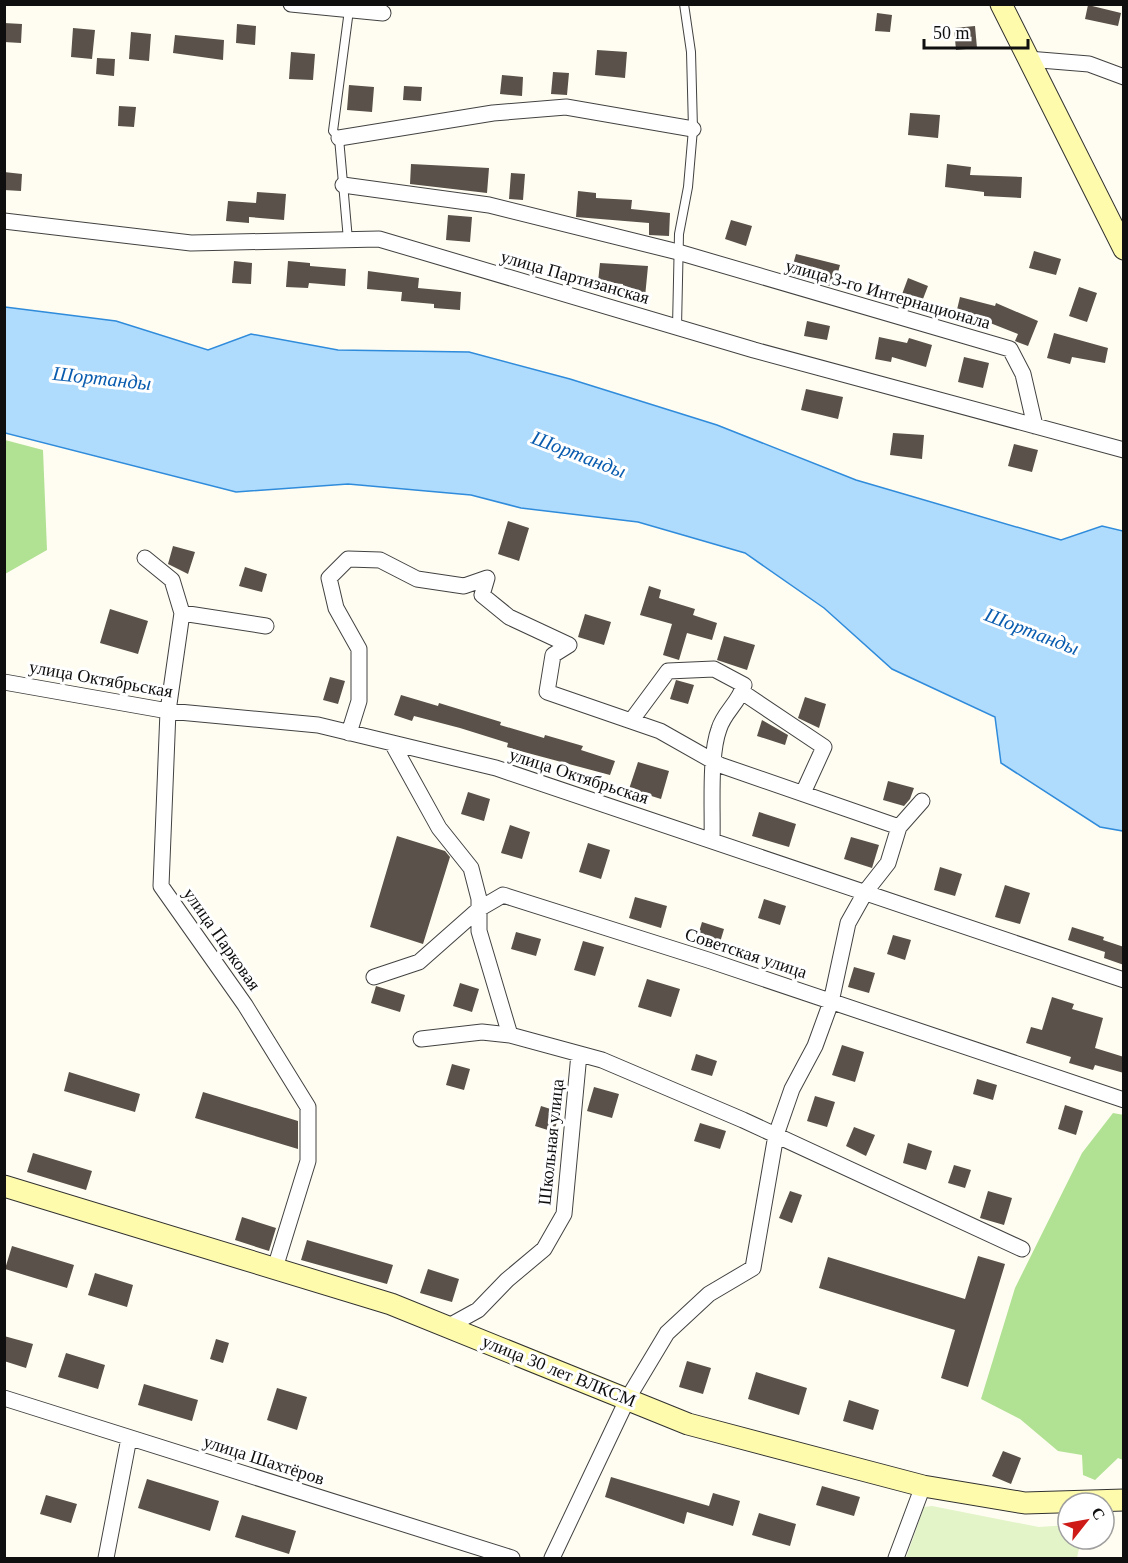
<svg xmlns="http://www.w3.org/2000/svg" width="1128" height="1563" font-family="'Times New Roman',serif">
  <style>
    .forest { fill: #b1e193 }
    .pitch { fill: #e2f4c8 }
    .water { fill: #afdbfc; stroke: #2f8bdb; stroke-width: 1.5 }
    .building { fill: #59514a }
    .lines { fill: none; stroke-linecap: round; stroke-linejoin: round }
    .lane-casing { stroke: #424242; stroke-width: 10 }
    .street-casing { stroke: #424242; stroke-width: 17 }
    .secondary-casing { stroke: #313131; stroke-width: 23 }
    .lane { stroke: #fff; stroke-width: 8 }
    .street { stroke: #fff; stroke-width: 15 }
    .secondary { stroke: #fffbac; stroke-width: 21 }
    .labels { text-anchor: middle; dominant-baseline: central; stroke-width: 6; stroke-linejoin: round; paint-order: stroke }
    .street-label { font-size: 18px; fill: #0f0f0f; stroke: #fff }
    .water-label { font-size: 20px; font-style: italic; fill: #0a5caf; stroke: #fff }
  </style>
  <rect width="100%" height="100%" fill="#fffdf1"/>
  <path class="forest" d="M5 440 43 450 47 550 5 574Z
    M1113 1113 1124 1115 1123 1460 1118 1458 1095 1480 1083 1475 1082 1455 1058 1451 1020 1419 981 1399 1015 1288 1082 1153Z"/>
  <path class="pitch" d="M932 1506 1039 1527 1068 1525V1539H1081L1077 1558H906L924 1507Z"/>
  <path class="water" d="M5 307 116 321 208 350 251 334 338 350 469 352 570 379 717 425 856 480 1061 540 1102 526 1123 531V831L1100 827 1001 763 995 717 892 669 824 608 745 553 638 522 521 508 471 495 348 484 236 492 5 433Z"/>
  <path class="building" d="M1088 5 1121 13 1118 26 1085 19Z
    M877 13 892 15 890 32 875 31Z
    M4 23 22 24 21 43 4 42Z
    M237 24 256 26 255 45 236 43Z
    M975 26 977 48 956 50 954 28Z
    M73 28 95 30 92 59 71 57Z
    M131 32 151 34 149 61 129 59Z
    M175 35 224 40 223 60 173 53Z
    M597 50 627 52 625 78 595 75Z
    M291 52 315 54 313 80 289 79Z
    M97 58 115 59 114 76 96 74Z
    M553 72 569 73 567 95 551 94Z
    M502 75 523 77 522 96 500 94Z
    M349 85 374 87 372 112 347 110Z
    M404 86 422 87 421 101 403 100Z
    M119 106 136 107 134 127 118 126Z
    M910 113 940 115 938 138 908 135Z
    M411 164 489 168 487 193 410 184Z
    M947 164 971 167 970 175 1022 177 1021 198 984 196V192L945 187Z
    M4 172 22 174 21 191 4 190Z
    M511 173 525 174 523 200 509 199Z
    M578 191 596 193V198L632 200 631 209 670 213 669 236 649 235V223L576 217Z
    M257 192 286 194 284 220 249 217V223L226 221 228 201 256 203Z
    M448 215 472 217 470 242 446 240Z
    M731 220 752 226 746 246 725 239Z
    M1034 251 1061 259 1056 275 1029 268Z
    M796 254 840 265 834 287 790 275Z
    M234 261 252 263 251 284 232 283Z
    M288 261 310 263V266L346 269 345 286 309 283 308 288 286 287Z
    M600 263 648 266 645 297 622 295 623 284 598 282Z
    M368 271 419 278 418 288 461 292 460 310 434 308V304L401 301 402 292 367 289Z
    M908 278 928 286 921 304 901 297Z
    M1079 287 1097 293 1087 322 1069 316Z
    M960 297 995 306 996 303 1038 321 1028 346 1015 341 1018 334 980 319 979 324 955 318Z
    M807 321 830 326 827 340 804 336Z
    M1054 333 1108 348 1105 363 1072 357 1070 364 1047 358Z
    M879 337 907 343 909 338 932 345 926 367 892 357 891 362 875 359Z
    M964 357 989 363 983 388 958 382Z
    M806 389 843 397 838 419 801 410Z
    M893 433 924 435 922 459 890 455Z
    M1014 444 1038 450 1032 472 1008 466Z
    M508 521 529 528 519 561 498 554Z
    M173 546 195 552 188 574 168 564Z
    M245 567 267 574 262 592 239 586Z
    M649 586 661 590 659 598 695 609 693 615 717 623 712 640 687 633 679 660 663 655 672 624 640 615Z
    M110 609 148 621 138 654 100 643Z
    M585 614 611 622 604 645 578 637Z
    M724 636 755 645 747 670 717 660Z
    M330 677 345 681 338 704 323 700Z
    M676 680 694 685 688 704 670 699Z
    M401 695 438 706 439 703 501 722 500 725 544 738 545 735 583 746 581 750 615 761 610 775 524 752 507 747 508 743 460 728 414 716 412 721 394 715Z
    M805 697 826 704 819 728 798 718Z
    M762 720 788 735 785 745 757 736Z
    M638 762 669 771 661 799 629 789Z
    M888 781 914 788 910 799 904 806 883 800Z
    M468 792 490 799 484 821 461 814Z
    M759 812 796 824 789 847 752 836Z
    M510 825 530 832 522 859 501 853Z
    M397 836 445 851 450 857 423 944 370 927Z
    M851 837 879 845 872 868 844 859Z
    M588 843 610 850 601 879 579 872Z
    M940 867 962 874 955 896 934 890Z
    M1005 885 1030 893 1020 924 995 917Z
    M635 897 667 906 661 928 629 918Z
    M764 899 786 906 780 925 758 918Z
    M702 922 724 929 718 949 696 942Z
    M1072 927 1104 937 1103 940 1124 947V965L1104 958 1105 952 1068 940Z
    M516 932 541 939 536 956 511 949Z
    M893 935 911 940 905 960 887 954Z
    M583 941 604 947 595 976 574 970Z
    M854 967 875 973 869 993 848 987Z
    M647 979 680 989 671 1017 638 1007Z
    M460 983 479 989 472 1012 453 1006Z
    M376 986 405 995 400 1012 371 1003Z
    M1052 997 1074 1004 1072 1009 1103 1018 1095 1048 1124 1057V1073L1095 1065 1093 1070 1069 1063 1071 1057 1026 1043 1031 1027 1042 1030Z
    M842 1045 864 1052 855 1082 832 1075Z
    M696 1054 717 1061 712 1076 691 1070Z
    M452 1064 470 1069 464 1090 446 1085Z
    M69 1072 140 1094 135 1112 64 1091Z
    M977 1079 997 1085 993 1100 973 1094Z
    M594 1087 619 1094 612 1118 587 1111Z
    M203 1092 298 1121V1149L195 1118Z
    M815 1096 835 1102 827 1127 807 1121Z
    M1065 1105 1083 1111 1076 1135 1058 1129Z
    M541 1106 560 1112 554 1132 535 1126Z
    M700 1123 726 1131 720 1149 694 1141Z
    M854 1127 875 1135 866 1156 846 1146Z
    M908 1143 932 1151 926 1170 903 1163Z
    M33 1153 92 1171 86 1190 27 1172Z
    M954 1165 971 1170 965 1188 948 1183Z
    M790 1191 802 1195 792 1223 779 1218Z
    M988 1191 1012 1198 1004 1225 980 1218Z
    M242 1217 276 1228 269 1251 235 1240Z
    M307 1240 393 1265 387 1284 301 1260Z
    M12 1246 74 1265 67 1288 5 1269Z
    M978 1256 1005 1264 968 1387 941 1378 955 1330 819 1288 828 1257 965 1299Z
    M428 1269 459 1279 452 1302 420 1293Z
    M95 1273 133 1285 127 1307 88 1295Z
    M4 1336 33 1344 26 1368 4 1361Z
    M216 1339 229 1343 223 1363 210 1359Z
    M66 1353 105 1365 98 1389 58 1377Z
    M687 1361 711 1368 703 1394 679 1387Z
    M756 1372 807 1388 799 1415 748 1399Z
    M144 1384 198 1400 192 1421 138 1405Z
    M277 1388 307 1397 297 1430 267 1420Z
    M849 1400 879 1410 873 1430 843 1421Z
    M1003 1451 1021 1458 1011 1484 992 1476Z
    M611 1477 709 1506 713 1493 740 1501 733 1526 687 1512 684 1524 605 1497Z
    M147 1479 219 1501 210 1531 138 1508Z
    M822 1486 860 1497 854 1516 816 1505Z
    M46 1495 77 1504 71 1523 40 1514Z
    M759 1513 796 1524 790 1546 752 1535Z
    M242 1515 296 1531 289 1554 235 1537Z"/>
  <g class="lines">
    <g class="lane-casing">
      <path id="lane" d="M348 240 339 138 333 131 349 10
        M677 327 679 234 688 187 693 129 691 52 684 4"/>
    </g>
    <g class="street-casing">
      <path id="street" d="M291 4 383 13
        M1028 59 1089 64 1124 77
        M339 138 493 113 566 107 693 129
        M343 185 489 205 678 252 1010 349 1023 374 1035 426
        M4 221 191 243 379 239 754 350 1124 450
        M145 558 172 580 182 613 168 711 161 886 245 1005 308 1107V1161L275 1268
        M182 613 266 626
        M4 682 168 711 318 725 496 768 1124 980
        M742 692 824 747 803 793
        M631 721 668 671 714 669 744 685C739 703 724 712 719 729 709 756 713 810 712 840
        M349 733 359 701V649L336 608 329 578 348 559 380 560 417 579 464 586 487 578 482 595 509 617 569 645 553 655 547 692 660 731 720 765 899 827
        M392 743 439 828 471 868 479 899V931L510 1035
        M374 977 419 962 479 909 503 895 708 960 1124 1100
        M421 1039 482 1032 510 1035 602 1060 743 1120 1022 1249
        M449 1326 478 1310 507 1280 544 1249 564 1214 579 1054
        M4 1398 512 1558
        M106 1558 129 1438
        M552 1558 628 1398 667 1333 709 1294 753 1268 776 1135 792 1089 815 1046 831 1002 848 923 866 891 888 863 899 827 922 801
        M896 1558 923 1486"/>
    </g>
    <g class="secondary-casing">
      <path id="secondary" d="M1001 4 1124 249
        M4 1186 391 1304 688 1424 923 1486 1025 1503 1124 1500"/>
    </g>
    <use href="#lane" class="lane"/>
    <use href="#street" class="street"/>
    <use href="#secondary" class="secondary"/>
  </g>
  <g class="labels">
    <g class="street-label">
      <text transform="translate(575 277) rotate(16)">улица Партизанская</text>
      <text transform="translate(888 294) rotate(16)">улица 3-го Интернационала</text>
      <text transform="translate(101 679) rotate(10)">улица Октябрьская</text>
      <text transform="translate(579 776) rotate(18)">улица Октябрьская</text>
      <text transform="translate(222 939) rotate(55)">улица Парковая</text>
      <text transform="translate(746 953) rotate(18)">Советская улица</text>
      <text transform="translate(551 1142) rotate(-84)">Школьная улица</text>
      <text transform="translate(559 1371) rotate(22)">улица 30 лет ВЛКСМ</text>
      <text transform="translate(264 1460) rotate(18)">улица Шахтёров</text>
    </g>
    <g class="water-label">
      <text transform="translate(102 378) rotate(6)">Шортанды</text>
      <text transform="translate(579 454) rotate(21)">Шортанды</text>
      <text transform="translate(1032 631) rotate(21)">Шортанды</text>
    </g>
  </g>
  <rect width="1128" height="1563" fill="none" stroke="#0f0f0f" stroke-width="12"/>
  <g transform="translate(1086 1521) rotate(59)"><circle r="28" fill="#ffffff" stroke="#9f9f9f" stroke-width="1.5"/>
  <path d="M0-4.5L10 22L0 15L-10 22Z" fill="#ce1b18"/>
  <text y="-9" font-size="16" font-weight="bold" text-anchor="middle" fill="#0f0f0f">С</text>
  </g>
  <path d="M924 39v9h104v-9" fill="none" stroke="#0f0f0f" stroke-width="3"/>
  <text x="933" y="39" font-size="18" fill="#0f0f0f" stroke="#ffffff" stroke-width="4.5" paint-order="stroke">50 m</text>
</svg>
